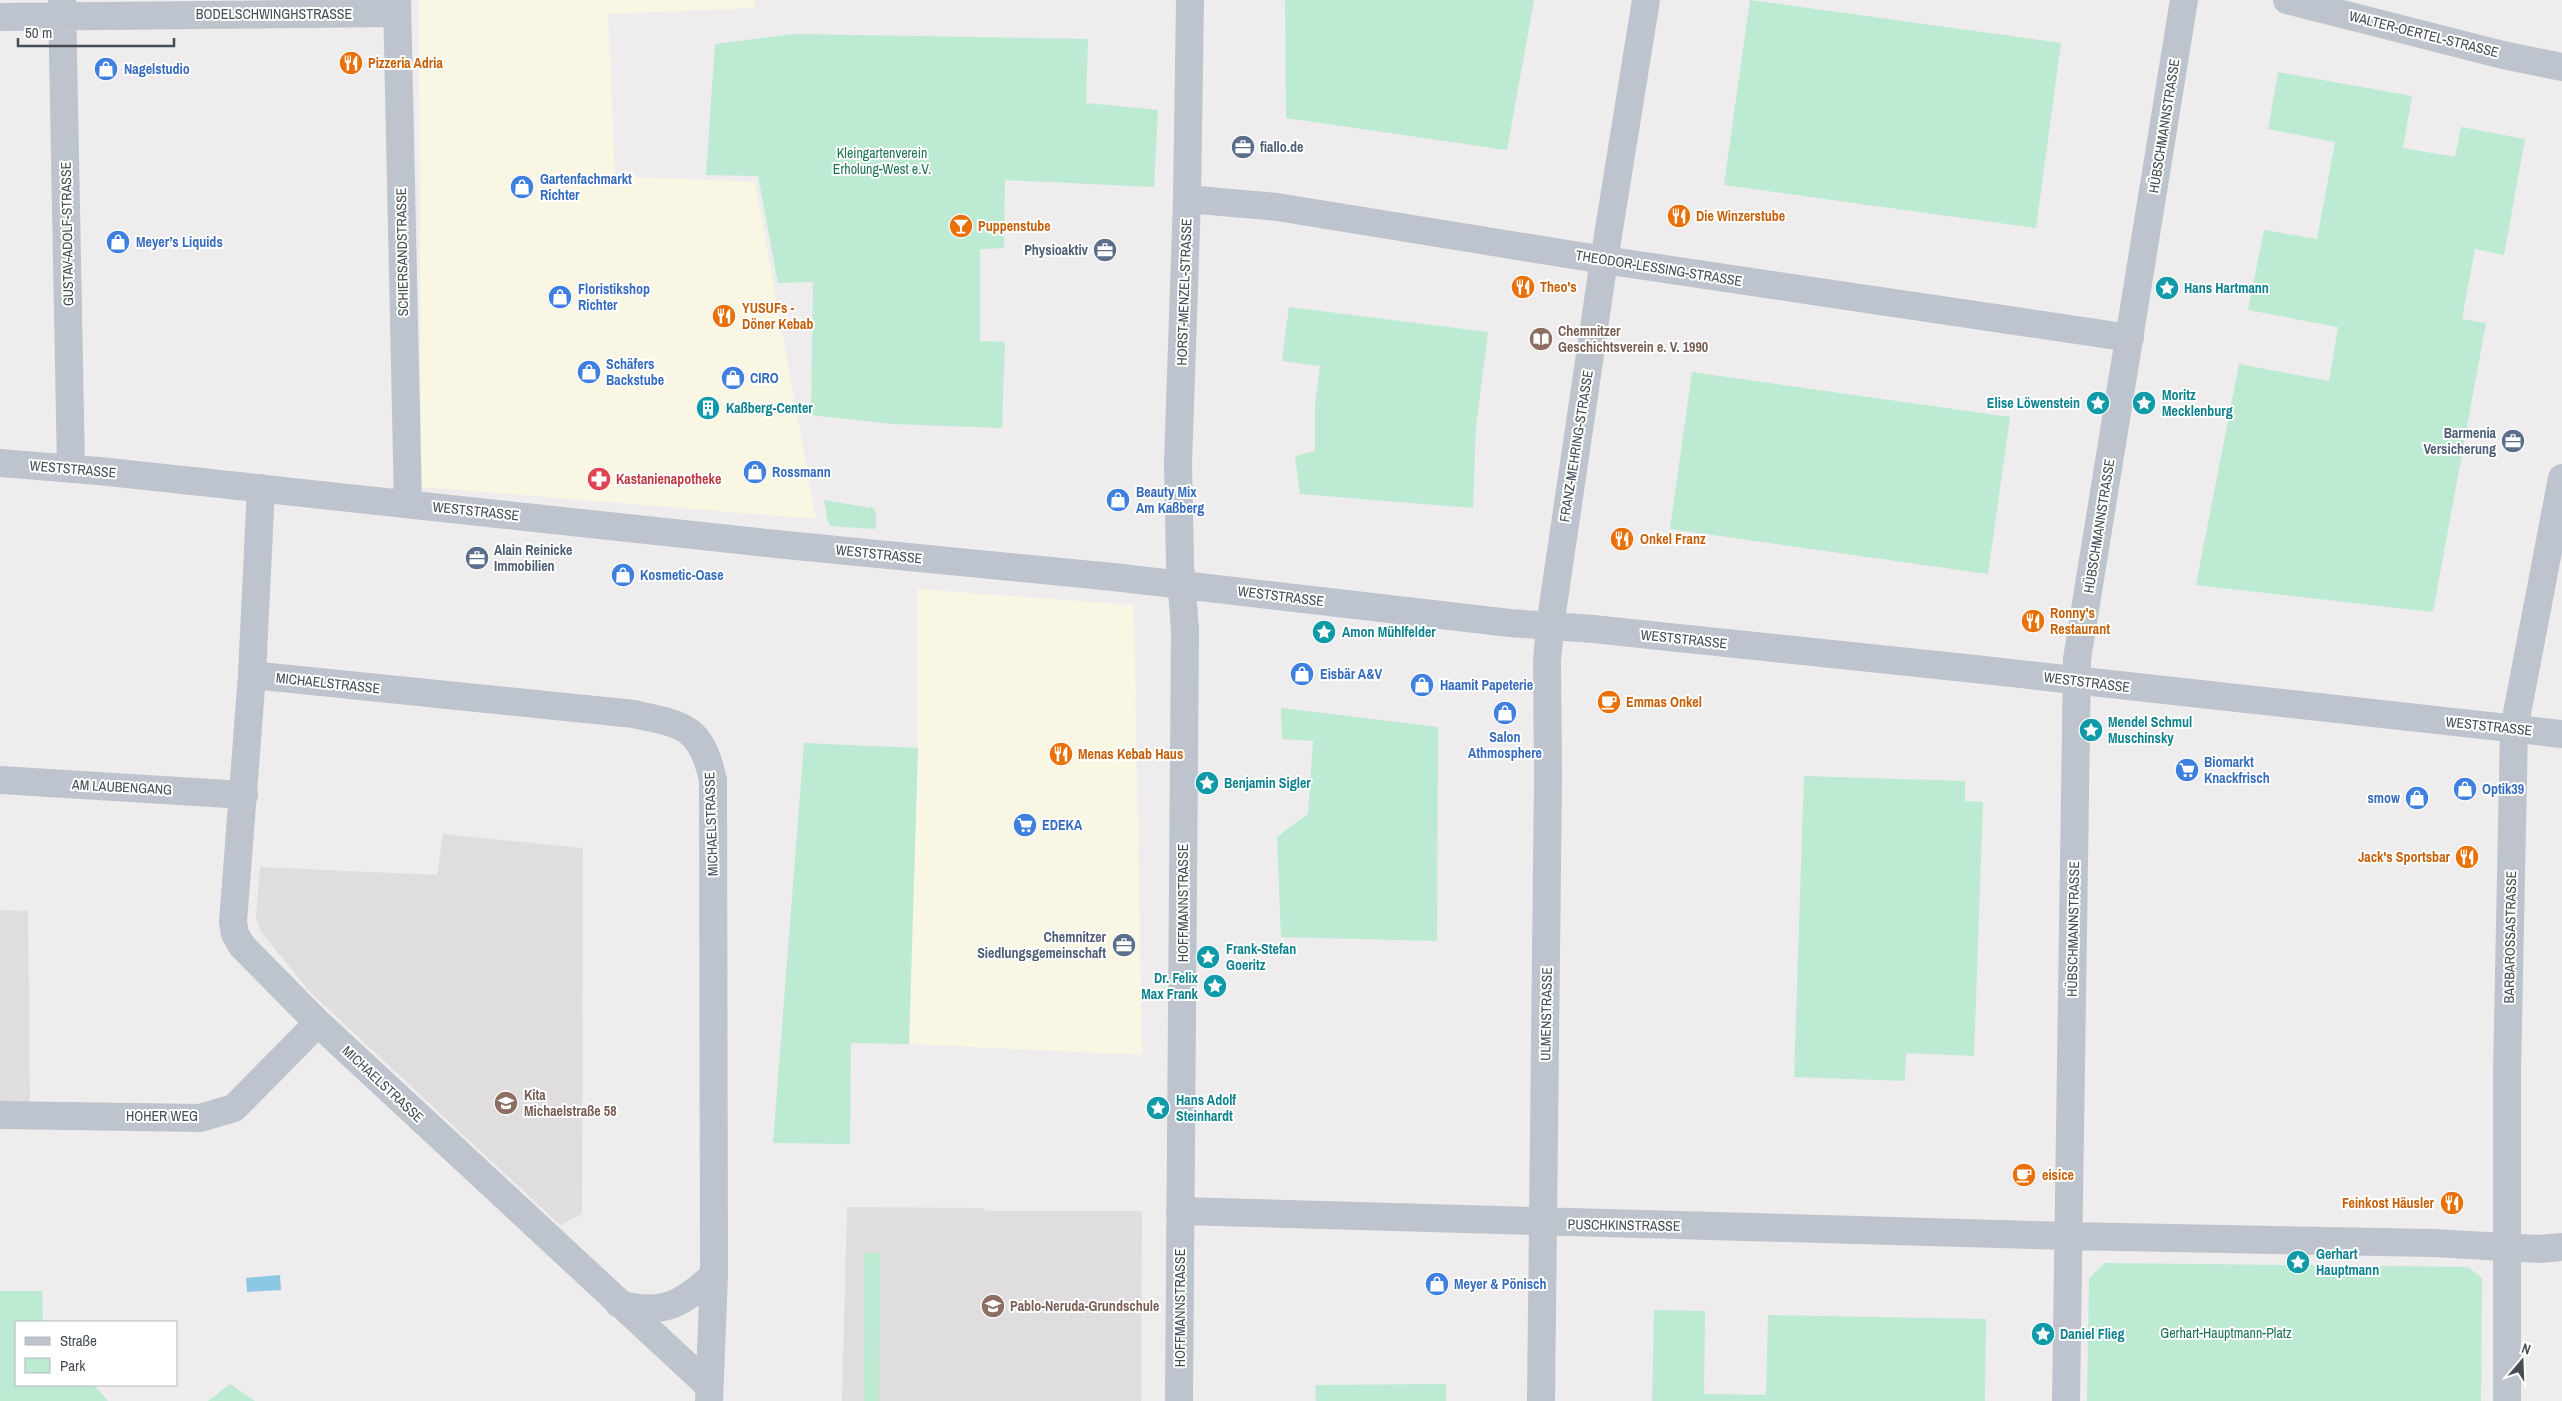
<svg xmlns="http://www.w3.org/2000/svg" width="2562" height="1401" font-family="'Archivo Narrow',sans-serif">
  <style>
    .commercial { fill: #f9f6e4 }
    .education { fill: #dfdddd }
    .green { fill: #bcead3 }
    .water { fill: #8cc7e4 }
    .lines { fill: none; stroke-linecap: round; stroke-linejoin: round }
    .minor { stroke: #bec4cd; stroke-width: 28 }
    .labels { text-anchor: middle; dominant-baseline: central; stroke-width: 4; stroke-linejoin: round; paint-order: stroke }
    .street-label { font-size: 14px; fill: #464d57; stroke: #fff }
    .food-label { font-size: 14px; font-weight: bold; fill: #c56008; stroke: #fff; text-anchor: start }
    .shop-label { font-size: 14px; font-weight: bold; fill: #366cbe; stroke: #fff; text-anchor: start }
    .service-label { font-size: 14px; font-weight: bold; fill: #4e5e75; stroke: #fff; text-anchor: end }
    .park-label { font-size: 14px; fill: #1d7252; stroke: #fff }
    .culture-label { font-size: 14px; font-weight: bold; fill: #0d838f; stroke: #fff; text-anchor: start }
    .education-label { font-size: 14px; font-weight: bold; fill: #785e54; stroke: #fff; text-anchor: start }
    .health-label { font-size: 14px; font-weight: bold; fill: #be3a42; stroke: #fff; text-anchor: start }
  </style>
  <rect width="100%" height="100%" fill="#eeecec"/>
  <path class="commercial" d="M419 0H754L755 8 608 14 615 176 755 182 816 519 421 487Z
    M918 589 1134 605 1142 1055 909 1044 918 748Z"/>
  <path class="education" d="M443 834 583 848 582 1214 560 1225 310 992 261 932 256 918 260 867 437 875Z
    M0 910 28 911 30 1105H0Z
    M847 1207 983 1208 986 1211H1142L1141 1401H842Z"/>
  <path class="green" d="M1285 0H1534L1507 150 1286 118Z
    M1750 0 2061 43 2036 228 1724 185Z
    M793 34 1088 39 1086 103 1158 110 1154 187 1005 180 1004 248 980 249V341L1005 342 1002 428 893 424 811 415 813 282 778 283 758 176 706 175 715 44Z
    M2278 72 2412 96 2403 148 2455 157 2461 127 2525 139 2504 255 2475 249 2462 319 2486 323 2433 612 2196 585 2239 364 2329 381 2338 327 2248 310 2264 230 2317 239 2335 142 2268 129Z
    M1289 307 1488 332 1476 426 1473 508 1300 494 1295 456 1315 451V405L1320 366 1282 361Z
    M1692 372 2010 417 1988 574 1670 529Z
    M824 500 870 508V505L876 512V527L874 529 831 526 828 523Z
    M1281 708 1438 727 1437 941 1281 937 1277 837 1308 814 1313 741 1282 739Z
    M804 743 918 748 909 1044 851 1043 850 1144 773 1143Z
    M1804 776 1965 781V801L1983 802 1974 1056 1906 1053 1905 1081 1794 1077Z
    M864 1253H880L879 1401H864Z
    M2105 1263 2468 1267 2482 1278 2481 1401H2087L2089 1278Z
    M0 1291H42L43 1322H16V1385H94L108 1401H0Z
    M1654 1310 1705 1311 1704 1394 1766 1395 1768 1315 1986 1319 1985 1401H1652Z
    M230 1384 255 1401H208Z
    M1446 1384V1401H1316L1315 1385Z"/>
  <path class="water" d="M280 1275 281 1290 247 1292 246 1278Z"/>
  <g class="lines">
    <path class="minor" d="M62 0 71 469
      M397 0 408 504
      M2287 0 2503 55 2562 67
      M0 17 397 13
      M1187 199 1277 207 1604 260 2130 338
      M0 463 99 471 776 544 1113 577 1510 623 1593 629 1975 669 2562 734
      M261 488 252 675 233 922 235 934 242 946 318 1023 708 1385
      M252 675 634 714C684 725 701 726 713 780L714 1275 709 1401
      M0 780 244 795
      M0 1115 200 1118 234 1108 318 1023
      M1180 1211 2069 1236 2434 1243 2539 1249 2562 1247
      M619 1304C662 1316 683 1304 714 1275
      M1179 1401 1185 630 1180 563 1178 463 1187 199 1190 0
      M1541 1401 1548 777 1547 661 1550 626 1604 260 1646 0
      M2066 1401 2077 659 2184 0
      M2507 1401V1072L2514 729 2562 478"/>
  </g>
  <defs>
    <g id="restaurant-disc" transform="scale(1.25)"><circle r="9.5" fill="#e8710a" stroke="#fff"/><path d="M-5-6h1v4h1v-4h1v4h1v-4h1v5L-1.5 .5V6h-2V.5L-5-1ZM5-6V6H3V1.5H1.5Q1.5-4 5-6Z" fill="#fff"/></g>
    <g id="shop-disc" transform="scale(1.25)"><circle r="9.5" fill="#3f7fe0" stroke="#fff"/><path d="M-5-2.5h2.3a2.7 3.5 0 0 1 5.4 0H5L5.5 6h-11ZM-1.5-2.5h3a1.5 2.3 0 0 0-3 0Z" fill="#fff"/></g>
    <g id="office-disc" transform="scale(1.25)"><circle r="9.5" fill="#5c6f8a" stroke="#fff"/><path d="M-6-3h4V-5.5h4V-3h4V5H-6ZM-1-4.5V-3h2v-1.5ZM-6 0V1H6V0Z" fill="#fff"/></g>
    <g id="bar-disc" transform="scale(1.25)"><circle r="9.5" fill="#e8710a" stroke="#fff"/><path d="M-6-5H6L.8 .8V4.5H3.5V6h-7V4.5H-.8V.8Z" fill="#fff"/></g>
    <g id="sight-disc" transform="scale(1.25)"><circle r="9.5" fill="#0f9aa8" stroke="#fff"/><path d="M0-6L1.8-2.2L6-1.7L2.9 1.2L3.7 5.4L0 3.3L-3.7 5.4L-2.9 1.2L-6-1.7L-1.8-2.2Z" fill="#fff"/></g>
    <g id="library-disc" transform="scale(1.25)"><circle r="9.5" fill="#8d6e63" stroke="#fff"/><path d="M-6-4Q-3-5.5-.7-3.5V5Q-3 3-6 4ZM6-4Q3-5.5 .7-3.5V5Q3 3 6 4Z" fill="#fff"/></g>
    <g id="building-disc" transform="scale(1.25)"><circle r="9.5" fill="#0f9aa8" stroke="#fff"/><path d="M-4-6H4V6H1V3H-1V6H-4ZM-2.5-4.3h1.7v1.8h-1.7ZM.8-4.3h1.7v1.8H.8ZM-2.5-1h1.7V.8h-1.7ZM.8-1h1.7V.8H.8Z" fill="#fff"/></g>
    <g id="pharmacy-disc" transform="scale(1.25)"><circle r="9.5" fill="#e0444e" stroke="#fff"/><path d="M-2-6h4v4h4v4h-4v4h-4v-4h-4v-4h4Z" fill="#fff"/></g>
    <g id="cafe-disc" transform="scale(1.25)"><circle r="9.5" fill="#e8710a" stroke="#fff"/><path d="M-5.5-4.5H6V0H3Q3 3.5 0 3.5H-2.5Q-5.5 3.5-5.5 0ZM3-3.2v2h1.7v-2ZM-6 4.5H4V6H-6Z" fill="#fff"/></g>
    <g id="supermarket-disc" transform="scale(1.25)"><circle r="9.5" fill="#3f7fe0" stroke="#fff"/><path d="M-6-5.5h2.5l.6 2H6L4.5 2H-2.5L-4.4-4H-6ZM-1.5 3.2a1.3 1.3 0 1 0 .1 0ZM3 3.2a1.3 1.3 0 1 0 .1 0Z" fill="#fff"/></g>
    <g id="school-disc" transform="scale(1.25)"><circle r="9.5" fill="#8d6e63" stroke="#fff"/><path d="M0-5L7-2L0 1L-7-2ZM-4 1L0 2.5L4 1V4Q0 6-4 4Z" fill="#fff"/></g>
  </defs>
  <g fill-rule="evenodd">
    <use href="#restaurant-disc" x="351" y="63"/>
    <use href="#shop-disc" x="106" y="69"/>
    <use href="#office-disc" x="1243" y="147"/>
    <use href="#shop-disc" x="522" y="187"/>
    <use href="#restaurant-disc" x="1679" y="216"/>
    <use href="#bar-disc" x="961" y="226"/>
    <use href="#shop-disc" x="118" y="242"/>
    <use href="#office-disc" x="1105" y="250"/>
    <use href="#restaurant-disc" x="1523" y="287"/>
    <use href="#sight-disc" x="2167" y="288"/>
    <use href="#shop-disc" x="560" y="297"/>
    <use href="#restaurant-disc" x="724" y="316"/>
    <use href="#library-disc" x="1541" y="339"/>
    <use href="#shop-disc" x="589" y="372"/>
    <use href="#shop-disc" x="733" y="378"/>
    <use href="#sight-disc" x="2098" y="403"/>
    <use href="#sight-disc" x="2144" y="403"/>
    <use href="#building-disc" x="708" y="408"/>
    <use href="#office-disc" x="2513" y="441"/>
    <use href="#shop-disc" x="755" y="472"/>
    <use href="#pharmacy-disc" x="599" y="479"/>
    <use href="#shop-disc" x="1118" y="500"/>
    <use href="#restaurant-disc" x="1622" y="539"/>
    <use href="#office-disc" x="477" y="558"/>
    <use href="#shop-disc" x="623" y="575"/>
    <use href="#restaurant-disc" x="2033" y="621"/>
    <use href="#sight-disc" x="1324" y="632"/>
    <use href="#shop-disc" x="1302" y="674"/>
    <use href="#shop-disc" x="1422" y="685"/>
    <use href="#cafe-disc" x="1609" y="702"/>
    <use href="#shop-disc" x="1505" y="713"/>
    <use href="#sight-disc" x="2091" y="730"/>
    <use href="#restaurant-disc" x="1061" y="754"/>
    <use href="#supermarket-disc" x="2187" y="770"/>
    <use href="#sight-disc" x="1207" y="783"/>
    <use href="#shop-disc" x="2465" y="789"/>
    <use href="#shop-disc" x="2417" y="798"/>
    <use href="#supermarket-disc" x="1025" y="825"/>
    <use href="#restaurant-disc" x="2467" y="857"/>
    <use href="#office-disc" x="1124" y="945"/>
    <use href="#sight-disc" x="1208" y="957"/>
    <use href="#sight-disc" x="1215" y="986"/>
    <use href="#school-disc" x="506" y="1103"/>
    <use href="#sight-disc" x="1158" y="1108"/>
    <use href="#cafe-disc" x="2024" y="1175"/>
    <use href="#restaurant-disc" x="2452" y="1203"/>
    <use href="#sight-disc" x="2298" y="1262"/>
    <use href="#shop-disc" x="1437" y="1284"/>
    <use href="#school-disc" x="993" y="1306"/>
    <use href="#sight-disc" x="2043" y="1334"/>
  </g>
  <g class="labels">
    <g class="street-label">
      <text x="274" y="14">BODELSCHWINGHSTRASSE</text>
      <text transform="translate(2424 34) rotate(14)">WALTER-OERTEL-STRASSE</text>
      <text transform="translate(2164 126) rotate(-81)">HÜBSCHMANNSTRASSE</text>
      <text transform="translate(67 234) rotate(-91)">GUSTAV-ADOLF-STRASSE</text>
      <text transform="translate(402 252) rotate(-91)">SCHIERSANDSTRASSE</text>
      <text transform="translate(1659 268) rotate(9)">THEODOR-LESSING-STRASSE</text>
      <text transform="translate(1184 292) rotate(-88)">HORST-MENZEL-STRASSE</text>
      <text transform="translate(1576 446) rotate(-81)">FRANZ-MEHRING-STRASSE</text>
      <text transform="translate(73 469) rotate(5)">WESTSTRASSE</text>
      <text transform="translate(476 511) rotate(6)">WESTSTRASSE</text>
      <text transform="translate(2099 526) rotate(-81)">HÜBSCHMANNSTRASSE</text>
      <text transform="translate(879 554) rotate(6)">WESTSTRASSE</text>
      <text transform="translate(1281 596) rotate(7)">WESTSTRASSE</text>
      <text transform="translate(1684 639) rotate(6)">WESTSTRASSE</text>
      <text transform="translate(2087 682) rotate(7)">WESTSTRASSE</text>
      <text transform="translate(328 683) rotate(6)">MICHAELSTRASSE</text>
      <text transform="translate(2489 726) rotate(6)">WESTSTRASSE</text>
      <text transform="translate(122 787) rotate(3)">AM LAUBENGANG</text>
      <text transform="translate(711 824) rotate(-92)">MICHAELSTRASSE</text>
      <text transform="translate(1183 903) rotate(-90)">HOFFMANNSTRASSE</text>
      <text transform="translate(2073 929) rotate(-89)">HÜBSCHMANNSTRASSE</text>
      <text transform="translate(2510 937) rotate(-89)">BARBAROSSASTRASSE</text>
      <text transform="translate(1546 1014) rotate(-89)">ULMENSTRASSE</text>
      <text transform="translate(383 1084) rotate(43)">MICHAELSTRASSE</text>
      <text x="162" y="1116">HOHER WEG</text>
      <text transform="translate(1624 1225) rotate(1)">PUSCHKINSTRASSE</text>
      <text transform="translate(1180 1308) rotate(-90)">HOFFMANNSTRASSE</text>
    </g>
    <g class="food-label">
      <text x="368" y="63">Pizzeria Adria</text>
      <text x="1696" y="216">Die Winzerstube</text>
      <text x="978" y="226">Puppenstube</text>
      <text x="1540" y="287">Theo's</text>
      <text x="742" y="308">YUSUFs -<tspan x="742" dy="16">Döner Kebab</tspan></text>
      <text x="1640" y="539">Onkel Franz</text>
      <text x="2050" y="613">Ronny's<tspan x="2050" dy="16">Restaurant</tspan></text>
      <text x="1626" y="702">Emmas Onkel</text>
      <text x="1078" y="754">Menas Kebab Haus</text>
      <text x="2450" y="857" text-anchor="end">Jack's Sportsbar</text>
      <text x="2042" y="1175">eisice</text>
      <text x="2434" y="1203" text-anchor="end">Feinkost Häusler</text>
    </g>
    <g class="shop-label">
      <text x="124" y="69">Nagelstudio</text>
      <text x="540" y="179">Gartenfachmarkt<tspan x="540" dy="16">Richter</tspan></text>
      <text x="136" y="242">Meyer’s Liquids</text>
      <text x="578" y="289">Floristikshop<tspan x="578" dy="16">Richter</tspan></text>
      <text x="606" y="364">Schäfers<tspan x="606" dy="16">Backstube</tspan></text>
      <text x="750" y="378">CIRO</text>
      <text x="772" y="472">Rossmann</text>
      <text x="1136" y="492">Beauty Mix<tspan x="1136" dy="16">Am Kaßberg</tspan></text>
      <text x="640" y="575">Kosmetic-Oase</text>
      <text x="1320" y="674">Eisbär A&amp;V</text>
      <text x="1440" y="685">Haamit Papeterie</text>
      <text x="1505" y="737" text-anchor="middle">Salon<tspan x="1505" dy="16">Athmosphere</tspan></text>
      <text x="2204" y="762">Biomarkt<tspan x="2204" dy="16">Knackfrisch</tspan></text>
      <text x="2482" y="789">Optik39</text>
      <text x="2400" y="798" text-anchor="end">smow</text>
      <text x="1042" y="825">EDEKA</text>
      <text x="1454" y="1284">Meyer &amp; Pönisch</text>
    </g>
    <g class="service-label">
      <text x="1260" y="147" text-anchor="start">fiallo.de</text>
      <text x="1088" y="250">Physioaktiv</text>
      <text x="2496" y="433">Barmenia<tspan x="2496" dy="16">Versicherung</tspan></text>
      <text x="494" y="550" text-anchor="start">Alain Reinicke<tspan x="494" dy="16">Immobilien</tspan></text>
      <text x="1106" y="937">Chemnitzer<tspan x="1106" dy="16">Siedlungsgemeinschaft</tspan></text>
    </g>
    <g class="park-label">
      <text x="882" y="153">Kleingartenverein<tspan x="882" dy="16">Erholung-West e.V.</tspan></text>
      <text x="2226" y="1333">Gerhart-Hauptmann-Platz</text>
    </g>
    <g class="culture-label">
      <text x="2184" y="288">Hans Hartmann</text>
      <text x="2162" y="395">Moritz<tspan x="2162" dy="16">Mecklenburg</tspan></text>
      <text x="2080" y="403" text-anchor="end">Elise Löwenstein</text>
      <text x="726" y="408">Kaßberg-Center</text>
      <text x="1342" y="632">Amon Mühlfelder</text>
      <text x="2108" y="722">Mendel Schmul<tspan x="2108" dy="16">Muschinsky</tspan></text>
      <text x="1224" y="783">Benjamin Sigler</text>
      <text x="1226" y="949">Frank-Stefan<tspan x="1226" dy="16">Goeritz</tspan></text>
      <text x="1198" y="978" text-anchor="end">Dr. Felix<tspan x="1198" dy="16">Max Frank</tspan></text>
      <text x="1176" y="1100">Hans Adolf<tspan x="1176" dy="16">Steinhardt</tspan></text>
      <text x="2316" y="1254">Gerhart<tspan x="2316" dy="16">Hauptmann</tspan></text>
      <text x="2060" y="1334">Daniel Flieg</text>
    </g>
    <g class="education-label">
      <text x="1558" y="331">Chemnitzer<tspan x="1558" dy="16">Geschichtsverein e. V. 1990</tspan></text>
      <text x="524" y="1095">Kita<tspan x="524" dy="16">Michaelstraße 58</tspan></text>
      <text x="1010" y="1306">Pablo-Neruda-Grundschule</text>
    </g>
    <g class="health-label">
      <text x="616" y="479">Kastanienapotheke</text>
    </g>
  </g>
  <rect x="15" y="1321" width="162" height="65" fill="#ffffff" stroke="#b5b8bc"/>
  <rect x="25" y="1337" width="25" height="8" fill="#bec4cd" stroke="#b5b8bc"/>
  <text x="60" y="1346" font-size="15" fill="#464d57">Straße</text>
  <rect x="25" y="1358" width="25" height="15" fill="#bcead3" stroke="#b5b8bc"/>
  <text x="60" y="1371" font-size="15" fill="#464d57">Park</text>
  <g transform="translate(2522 1361) rotate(19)" stroke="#ffffff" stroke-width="4" paint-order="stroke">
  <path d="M0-4L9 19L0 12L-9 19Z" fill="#464d57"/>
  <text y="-8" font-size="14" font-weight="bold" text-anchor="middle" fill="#464d57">N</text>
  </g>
  <path d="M18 38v8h156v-8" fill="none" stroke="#464d57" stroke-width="2.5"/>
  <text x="25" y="38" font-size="15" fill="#464d57" stroke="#ffffff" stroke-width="4" paint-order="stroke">50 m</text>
</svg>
